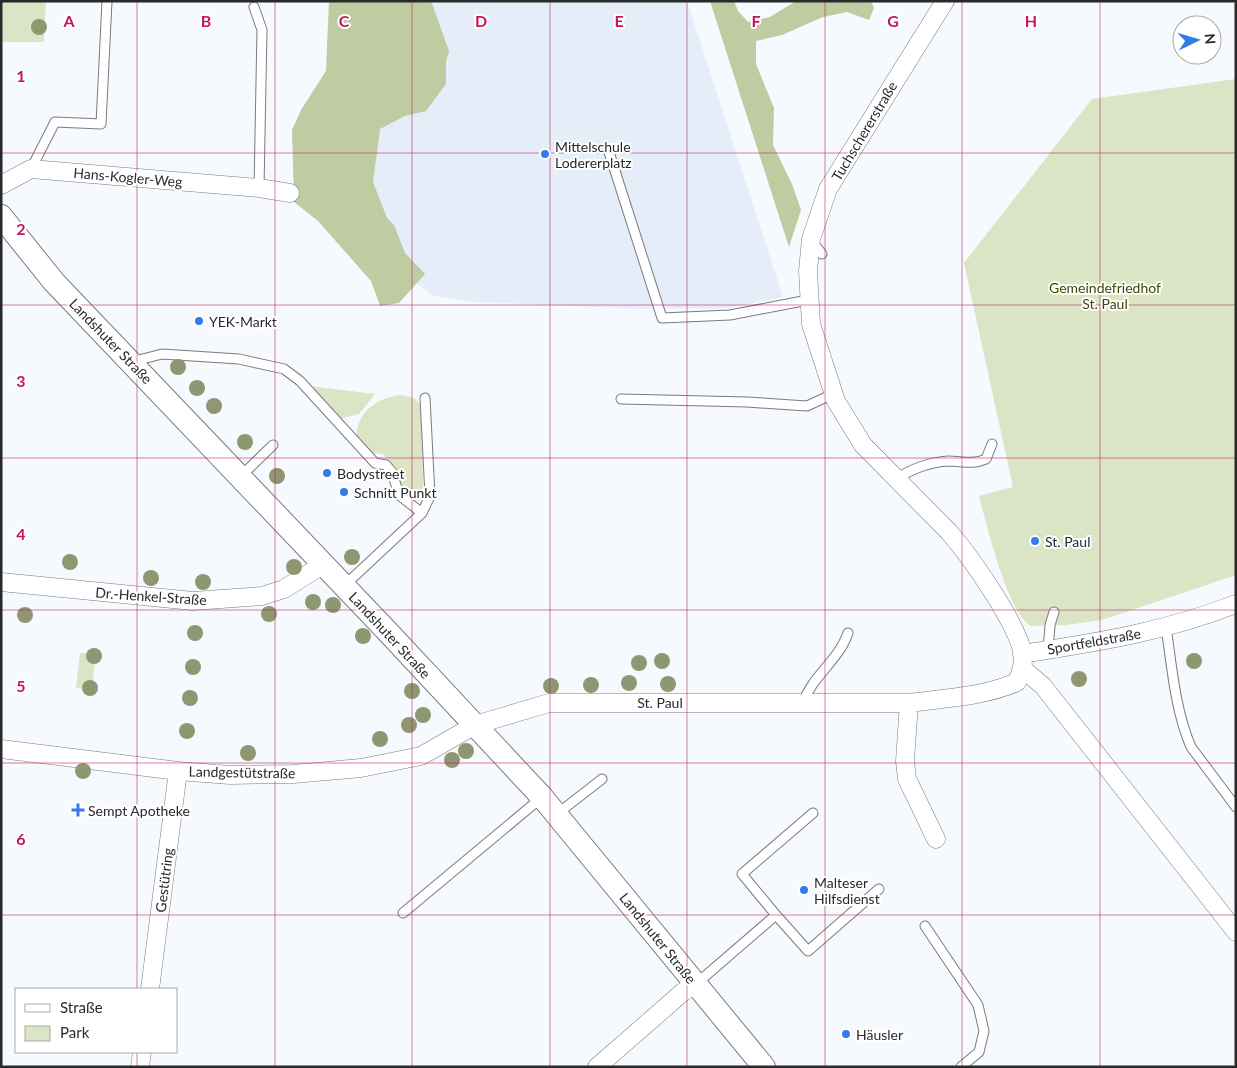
<svg xmlns="http://www.w3.org/2000/svg" width="1237" height="1068" font-family="Lato,sans-serif">
  <style>
    .built { fill: #e5eef8 }
    .green { fill: #dbe4c5 }
    .forest { fill: #bfcba0 }
    .lines { fill: none; stroke-linecap: round; stroke-linejoin: round }
    .service-casing { stroke: #787b7f; stroke-width: 11 }
    .minor-casing { stroke: #787b7f; stroke-width: 19 }
    .tertiary-casing { stroke: #787b7f; stroke-width: 24 }
    .service { stroke: #fff; stroke-width: 9 }
    .minor { stroke: #fff; stroke-width: 18 }
    .tertiary { stroke: #fff; stroke-width: 22 }
    .tree { fill: #8f9772 }
    .grid { fill: none; stroke: #c2185b; stroke-width: 1; stroke-opacity: 0.55 }
    .poi-dot { fill: #327ce9; stroke: #fff; stroke-width: 2 }
    .labels { text-anchor: middle; dominant-baseline: central; stroke-width: 4; stroke-linejoin: round; paint-order: stroke }
    .street-label { font-size: 14px; fill: #28292a; stroke: #fff }
    .poi-label { font-size: 14px; fill: #28292a; stroke: #fff; text-anchor: start }
    .park-label { font-size: 14px; fill: #3b4700; stroke: #fff }
    .grid-label { font-size: 16px; text-anchor: middle; font-weight: bold; fill: #c2185b; stroke: #fff; stroke-width: 4; stroke-linejoin: round; paint-order: stroke }
  </style>
  <rect width="100%" height="100%" fill="#f6f9fd"/>
  <path class="built" d="M365 1H687L783 297 727 308 642 309 476 302 434 296 390 265 359 186Z"/>
  <path class="green" d="M1 1H46L44 42H1Z
    M1236 79V575L1102 620 1066 625 1031 626C1008 615 986 522 979 496L1013 487 964 263 1092 99Z
    M309 386 375 394 359 414 340 419Z
    M401 395 414 398 421 406 423 480V494L418 501C402 499 401 481 396 470 393 465 386 460 383 454L372 453 357 436C356 412 379 397 401 395Z
    M80 653 96 654 92 690 76 688Z"/>
  <path class="forest" d="M329 1H431L449 51 446 61V84L426 111 405 116 380 129 373 182 387 218 394 225 405 253 425 274 399 303 380 306 371 281 318 221 294 202 292 130 301 110 326 71Z
    M710 1H734L738 11 748 22 770 17 796 1H871L874 8 869 20 847 12 823 17 782 35 756 41V64L774 108 773 145 792 184 801 210 789 247Z"/>
  <g class="lines">
    <g class="service-casing">
      <path id="service" d="M254 7 262 30 259 188
        M608 149 662 318 730 315 808 300
        M31 169 55 122 101 124 107 1
        M812 241 822 254
        M131 362 162 354 239 359 284 369 300 381 375 463 386 465 392 472 399 495 422 513
        M621 399 747 402 807 406 833 394
        M240 477 273 445
        M897 479C910 469 931 462 948 461 962 461 973 465 986 459L992 444
        M344 586 422 513 430 496 425 398
        M1166 627C1172 667 1175 710 1191 747L1236 807
        M1048 650 1050 625 1054 612
        M803 703C812 676 839 660 848 633
        M557 814 602 779
        M403 913 541 798
        M776 915 808 951 879 889
        M925 926 978 1005 984 1031 979 1052 961 1067
        M696 984 776 915 742 874 813 813"/>
    </g>
    <g class="minor-casing">
      <path id="minor" d="M1 185 31 169 259 188 290 193
        M1 582 193 601 262 596 284 589 324 564
        M1022 654C1098 642 1164 632 1236 604
        M1023 669 1043 686 1236 932
        M909 703 905 761 907 779 936 839
        M1 749 178 771 230 775 293 774 361 768 421 756 475 725 549 703H909C945 698 983 697 1017 682 1021 673 1024 665 1023 655 1018 624 970 556 949 532L863 445 836 401 811 324 808 271 811 239 828 189 945 1
        M150 989 178 771
        M140 1067 142 1052
        M597 1067 683 992 696 984"/>
    </g>
    <g class="tertiary-casing">
      <path id="tertiary" d="M1 216 54 282 387 631 542 797 764 1067"/>
    </g>
    <use href="#service" class="service"/>
    <use href="#minor" class="minor"/>
    <use href="#tertiary" class="tertiary"/>
  </g>
  <g class="tree">
    <circle cx="39" cy="27" r="8"/>
    <circle cx="178" cy="367" r="8"/>
    <circle cx="197" cy="388" r="8"/>
    <circle cx="214" cy="406" r="8"/>
    <circle cx="245" cy="442" r="8"/>
    <circle cx="277" cy="476" r="8"/>
    <circle cx="352" cy="557" r="8"/>
    <circle cx="70" cy="562" r="8"/>
    <circle cx="294" cy="567" r="8"/>
    <circle cx="151" cy="578" r="8"/>
    <circle cx="203" cy="582" r="8"/>
    <circle cx="313" cy="602" r="8"/>
    <circle cx="333" cy="605" r="8"/>
    <circle cx="269" cy="614" r="8"/>
    <circle cx="25" cy="615" r="8"/>
    <circle cx="195" cy="633" r="8"/>
    <circle cx="363" cy="636" r="8"/>
    <circle cx="94" cy="656" r="8"/>
    <circle cx="662" cy="661" r="8"/>
    <circle cx="1194" cy="661" r="8"/>
    <circle cx="639" cy="663" r="8"/>
    <circle cx="193" cy="667" r="8"/>
    <circle cx="1079" cy="679" r="8"/>
    <circle cx="629" cy="683" r="8"/>
    <circle cx="668" cy="684" r="8"/>
    <circle cx="591" cy="685" r="8"/>
    <circle cx="551" cy="686" r="8"/>
    <circle cx="90" cy="688" r="8"/>
    <circle cx="412" cy="691" r="8"/>
    <circle cx="190" cy="698" r="8"/>
    <circle cx="423" cy="715" r="8"/>
    <circle cx="409" cy="725" r="8"/>
    <circle cx="187" cy="731" r="8"/>
    <circle cx="380" cy="739" r="8"/>
    <circle cx="466" cy="751" r="8"/>
    <circle cx="248" cy="753" r="8"/>
    <circle cx="452" cy="760" r="8"/>
    <circle cx="83" cy="771" r="8"/>
  </g>
  <path class="grid" d="M137 1V989M275 1V1067M412 1V1067M550 1V1067M687 1V1067M825 1V1067M962 1V1067M1100 1V1067M1 153H1236M1 305H1236M1 458H1236M1 610H1236M1 763H1236M1 915H1236M137 1052V1067"/>
  <g class="poi-dot">
    <circle cx="545" cy="154" r="5"/>
    <circle cx="199" cy="321" r="5"/>
    <circle cx="327" cy="473" r="5"/>
    <circle cx="344" cy="492" r="5"/>
    <circle cx="1035" cy="541" r="5"/>
    <path d="M75.5 802.5h5v5h5v5h-5v5h-5v-5h-5v-5h5z"/>
    <circle cx="804" cy="890" r="5"/>
    <circle cx="846" cy="1034" r="5"/>
  </g>
  <g class="labels">
    <g class="street-label">
      <text transform="translate(864 131) rotate(-59)">Tuchschererstraße</text>
      <text transform="translate(128 177) rotate(5)">Hans-Kogler-Weg</text>
      <text transform="translate(111 341) rotate(46)">Landshuter Straße</text>
      <text transform="translate(151 596) rotate(4)">Dr.-Henkel-Straße</text>
      <text transform="translate(390 635) rotate(47)">Landshuter Straße</text>
      <text transform="translate(1094 641) rotate(-10)">Sportfeldstraße</text>
      <text x="660" y="702">St. Paul</text>
      <text transform="translate(242 772) rotate(1)">Landgestütstraße</text>
      <text transform="translate(164 880) rotate(-83)">Gestütring</text>
      <text transform="translate(658 938) rotate(51)">Landshuter Straße</text>
    </g>
    <g class="poi-label">
      <text x="555" y="146">Mittelschule<tspan x="555" dy="16">Lodererplatz</tspan></text>
      <text x="209" y="321">YEK-Markt</text>
      <text x="337" y="473">Bodystreet</text>
      <text x="354" y="492">Schnitt Punkt</text>
      <text x="1045" y="541">St. Paul</text>
      <text x="88" y="810">Sempt Apotheke</text>
      <text x="814" y="882">Malteser<tspan x="814" dy="16">Hilfsdienst</tspan></text>
      <text x="856" y="1034">Häusler</text>
    </g>
    <g class="park-label">
      <text x="1105" y="287">Gemeindefriedhof<tspan x="1105" dy="16">St. Paul</tspan></text>
    </g>
  </g>
  <g class="grid-label">
    <text x="69" y="27">A</text>
    <text x="206" y="27">B</text>
    <text x="344" y="27">C</text>
    <text x="481" y="27">D</text>
    <text x="619" y="27">E</text>
    <text x="756" y="27">F</text>
    <text x="893" y="27">G</text>
    <text x="1031" y="27">H</text>
    <text x="21" y="82">1</text>
    <text x="21" y="235">2</text>
    <text x="21" y="387">3</text>
    <text x="21" y="540">4</text>
    <text x="21" y="692">5</text>
    <text x="21" y="845">6</text>
  </g>
  <rect width="1237" height="1068" fill="none" stroke="#28292a" stroke-width="5"/>
  <rect x="15" y="988" width="162" height="65" fill="#ffffff" stroke="#a9a9aa"/>
  <rect x="25" y="1004" width="25" height="8" fill="#ffffff" stroke="#a9a9aa"/>
  <text x="60" y="1013" font-size="15" fill="#28292a">Straße</text>
  <rect x="25" y="1026" width="25" height="15" fill="#dbe4c5" stroke="#a9a9aa"/>
  <text x="60" y="1038" font-size="15" fill="#28292a">Park</text>
  <g transform="translate(1197 40) rotate(85)"><circle r="24" fill="#ffffff" stroke="#a9a9aa"/>
  <path d="M0-4L9 19L0 12L-9 19Z" fill="#327ce9"/>
  <text y="-8" font-size="14" font-weight="bold" text-anchor="middle" fill="#28292a">N</text>
  </g>
</svg>
